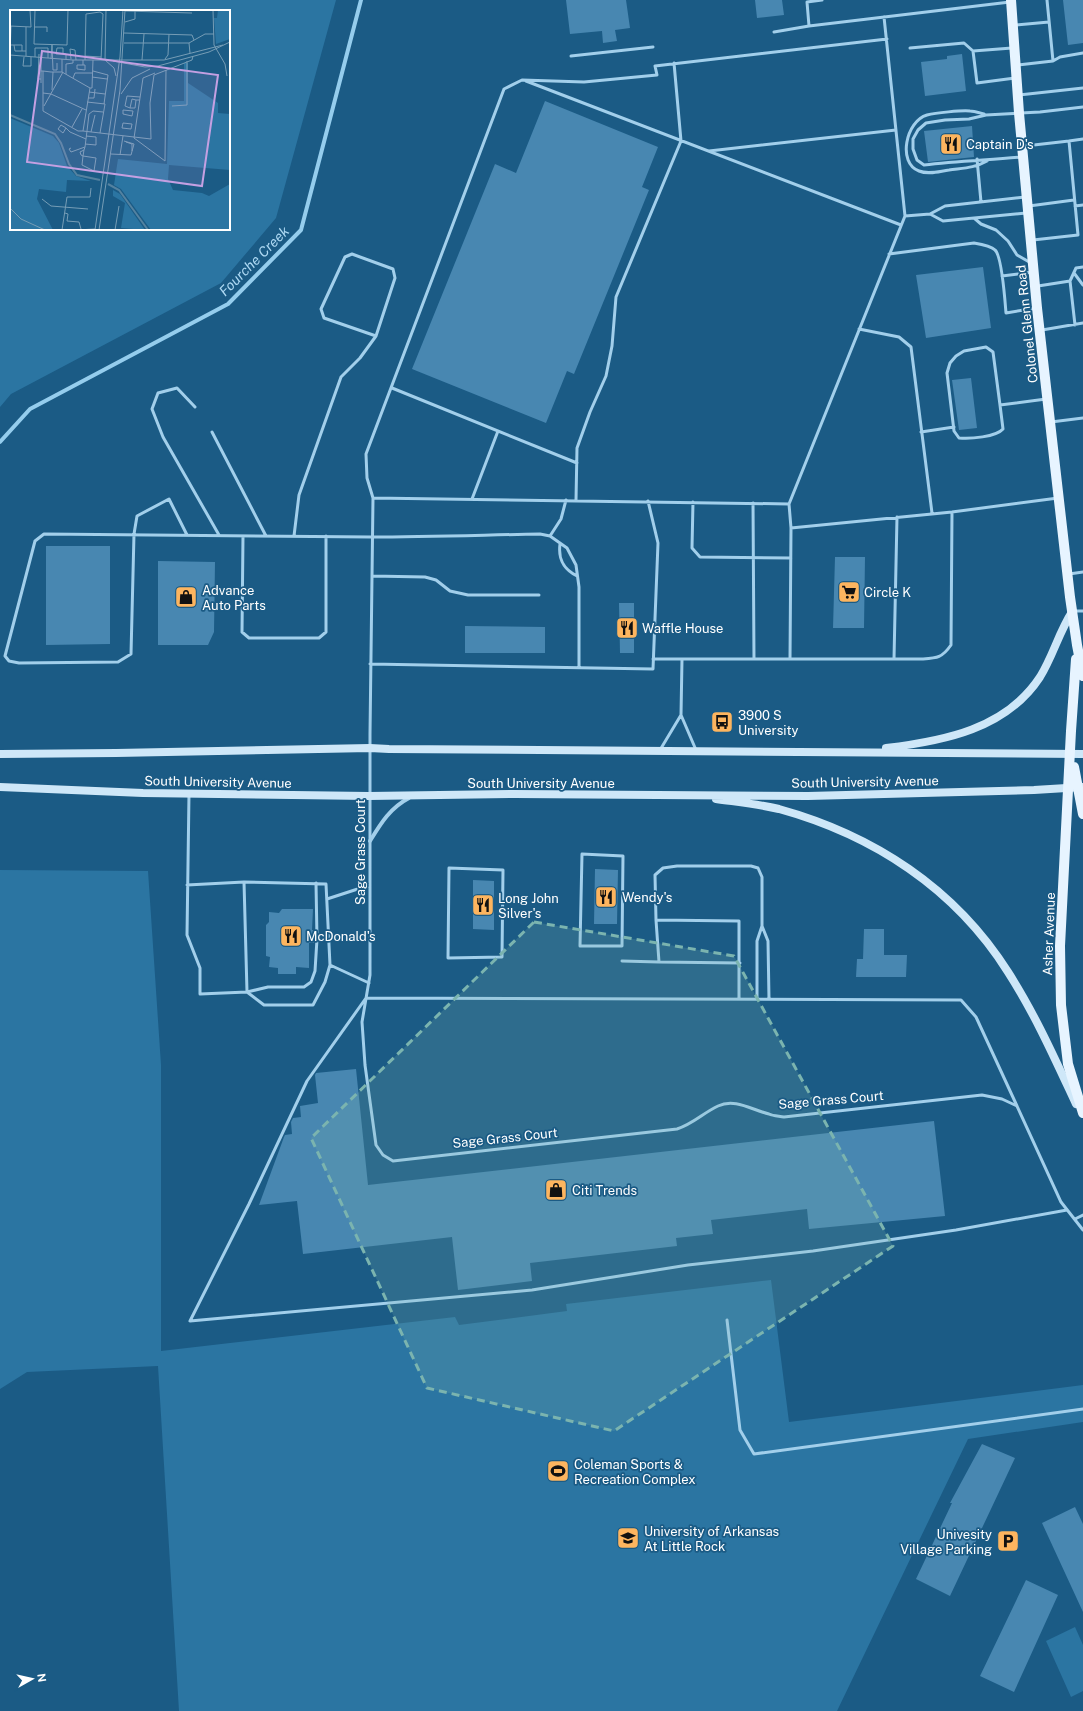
<svg xmlns="http://www.w3.org/2000/svg" width="1083" height="1711" font-family="'Public Sans',sans-serif">
  <style>
    .green { fill: #2b75a2; fill-rule: evenodd }
    .lines { fill: none; stroke-linecap: round; stroke-linejoin: round }
    .stream { stroke: #95cded; stroke-width: 4 }
    .building { fill: #4887b1 }
    .lane { stroke: #a2cfeb; stroke-width: 3 }
    .street { stroke: #a2cfeb; stroke-width: 4 }
    .secondary { stroke: #cee7f8; stroke-width: 8 }
    .primary { stroke: #e7f4ff; stroke-width: 10 }
    .marked { fill: #7bb4af; fill-opacity: 0.2; stroke: #7bb4af; stroke-width: 3; stroke-dasharray: 8 5; stroke-linejoin: round }
    .labels { text-anchor: middle; dominant-baseline: central; stroke-width: 3.5; stroke-linejoin: round; paint-order: stroke }
    .poi-label { font-size: 13px; fill: #fff; stroke: #1b5b85; text-anchor: start }
    .street-label { font-size: 13px; fill: #fff; stroke: #1b5b85 }
    .water-label { font-size: 14px; font-style: italic; fill: #aed9f3; stroke: #1b5b85 }
    .inset-river { fill: none; stroke: #5482a0; stroke-width: 2 }
    .inset-road { fill: none; stroke: #769db6; stroke-width: 1 }
    .view { fill: #c4a0e2; fill-opacity: 0.15; stroke: #c4a0e2; stroke-width: 2 }
    .inset-edge { fill: none; stroke: #fff; stroke-width: 2 }
  </style>
  <rect width="100%" height="100%" fill="#1b5b85"/>
  <path class="green" d="M0 0H336L276 218 221 283 11 394 0 407ZM11 11H229V229H11Z
    M0 870 148 871 161 1065V1351L455 1317 459 1325 567 1311 566 1304 771 1280 789 1422 1083 1385V1422L968 1439 837 1711H179L158 1366 27 1372 0 1389Z
    M1075 1627 1083 1645V1691L1071 1697 1046 1641Z"/>
  <g class="lines">
    <path class="stream" d="M0 442 30 409 228 304 301 230 361 0"/>
  </g>
  <path class="building" d="M566 0H626L630 28 615 30 617 41 603 43 602 31 570 34Z
    M755 0H782L784 15 757 18Z
    M1063 0H1083V43L1068 45Z
    M962 54 966 91 925 96 921 62 947 59V56Z
    M545 101 658 147 642 187 649 190 574 374 567 371 546 423 412 369 495 164 516 173Z
    M972 126 974 157 928 162 924 131Z
    M983 267 991 328 926 338 916 275Z
    M971 378 977 428 959 430 952 380Z
    M46 546H110V644L46 645Z
    M835 557H865L864 628H833Z
    M158 561 215 562 214 632 208 645H158Z
    M619 603H634V653H620Z
    M465 626 545 627V653H465Z
    M595 869 618 870 617 924H594Z
    M473 880 494 881V930L473 929Z
    M282 909H313L312 930H314V943H309V968L296 967V974H278V968L269 967 270 957 266 956V925L269 922V912L279 913Z
    M864 929H884V955H907L906 977H856L857 959H863Z
    M356 1069 368 1185 934 1121 945 1216 809 1229 807 1209 711 1220 713 1234 676 1238 677 1246 530 1263 532 1281 458 1290 452 1237 303 1254 297 1201 259 1205 284 1137 285 1135 292 1134 291 1122 293 1118 301 1117 300 1106 318 1103 315 1075 316 1073Z
    M982 1444 1015 1458 950 1596 916 1579 952 1503H950Z
    M1075 1507 1083 1524V1612L1042 1523Z
    M1026 1580 1058 1595 1014 1692 980 1676Z"/>
  <g class="lines">
    <path class="lane" d="M1047 0 1053 61
      M884 17 905 216 789 504 373 498 367 478 366 454 504 89 522 80 584 82 657 75 655 66 887 39
      M1015 25 1049 22
      M809 26 807 2 822 0
      M774 32 809 26 1010 2
      M910 48 964 43 973 51
      M1012 48 973 51 977 83 1015 78
      M571 56 653 47
      M1018 65 1053 61 1060 57 1083 53
      M526 81 901 225
      M1019 95 1083 88
      M984 114C980 113 974 111 970 111 962 110 935 113 927 115 906 121 897 163 919 171 929 175 940 171 949 170 963 168 975 168 987 161
      M1069 141 1083 139
      M1025 146 1069 141 1078 235 1033 240
      M709 151 896 130
      M1021 157C988 160 956 161 924 165L917 160 913 149V139L918 130 926 123 945 120 969 119 986 115 1040 112 1083 107
      M977 159 981 202
      M1029 206 1074 200
      M1075 206 1083 205
      M930 214 943 221 1026 213
      M905 216 930 214 945 206 1025 197
      M974 218 981 224 996 230 1008 241 1017 255 1031 263
      M889 254 974 243C980 244 991 246 995 250 1002 256 1005 301 1006 313L1036 308
      M1074 273 1083 285
      M1002 276 1033 272
      M1070 281 1075 325
      M1038 286 1070 281 1076 268 1083 267
      M859 329 899 337 911 347 932 513
      M1042 330 1083 323
      M392 388 577 463
      M1000 405 1003 429C996 437 970 439 959 438L954 431 947 373 950 363 956 356 964 351 986 347 993 352 1000 405 1046 399
      M195 407 177 388 158 393 152 409 163 437 219 535
      M1051 422 1083 418
      M212 432 266 536
      M921 432 954 427
      M373 498 370 734V975L362 1022 365 1065 376 1145 383 1155 393 1161 677 1129C693 1124 703 1113 718 1106 735 1098 752 1110 769 1114 773 1116 779 1116 784 1117L982 1095 1002 1099 1017 1106 1061 1202 1083 1230
      M472 499 498 431
      M576 500 577 448 590 412 606 376 612 346 616 297 681 141 674 63
      M693 502 692 548 700 557 791 558
      M753 503 754 659
      M789 504 791 528 952 512 1058 498
      M187 535 169 499 137 516 134 534 131 654 118 662 19 663 9 661 5 656 35 541 44 534C153 535 262 536 371 537 427 537 484 535 540 534L550 536 567 548 576 565 579 587V667
      M243 536 242 632 249 638H319L326 632V536
      M294 536 299 495 341 377 360 358 376 336 395 278 393 269 352 254 345 257 321 309 324 318 376 336
      M550 536 561 519 566 500
      M560 544C558 559 563 569 577 576
      M1069 574 1083 572
      M372 576 425 577 436 580 450 591 468 595H539
      M1075 611H1083
      M653 659H922C937 658 942 658 951 645L952 512
      M790 659 791 528
      M894 659 897 517
      M370 664 653 669 658 543 648 501
      M681 715 682 659
      M660 750 681 715 696 750
      M189 794 187 935 200 968V994L247 992 268 987H304L311 982 315 971 317 939 316 883
      M582 854 623 856 622 946H580Z
      M449 868 503 870 502 957 448 958Z
      M244 882 247 992
      M187 885 244 882 326 884 330 965 325 982 313 1005H264L247 992
      M327 899 370 885
      M656 920 655 875 663 868 677 866H751L758 868 762 877V926L757 941V999
      M762 926 768 941 769 999
      M622 961 659 962
      M330 965 369 983
      M739 999V921L656 920 659 962 740 963
      M1017 1106 976 1017 961 1000 366 998 307 1081 249 1204 190 1321 532 1290 688 1265 813 1251 956 1230 1067 1210
      M1075 1219 1083 1215
      M727 1320 740 1430 754 1454 1083 1409"/>
    <path class="street" d="M370 841C381 823 390 808 409 798"/>
    <path class="secondary" d="M886 748C944 741 1006 729 1040 677 1053 656 1059 632 1072 612
      M0 754 116 753 370 748 389 749 1083 754
      M0 787 143 793 369 796 515 794 808 796 1034 790 1083 787
      M716 799C737 802 758 804 779 809 873 835 955 888 1008 972 1035 1014 1055 1059 1076 1104"/>
    <path class="primary" d="M1011 0 1019 113 1037 308 1070 597 1077 645 1083 676
      M1076 659 1071 731 1060 946 1061 1005 1068 1064 1083 1113
      M1074 767 1083 814"/>
  </g>
  <path class="marked" d="M534 922 734 956 893 1246 614 1431 427 1388 311 1138Z"/>
  <defs>
    <g id="restaurant-square" transform="scale(1.15)"><rect x="-9" y="-9" width="18" height="18" rx="4" fill="#fdb55f" stroke="#1b5b85"/><path d="M-5-6h1v4h1v-4h1v4h1v-4h1v5L-1.5 .5V6h-2V.5L-5-1ZM5-6V6H3V1.5H1.5Q1.5-4 5-6Z" fill="#111"/></g>
    <g id="supermarket-square" transform="scale(1.15)"><rect x="-9" y="-9" width="18" height="18" rx="4" fill="#fdb55f" stroke="#1b5b85"/><path d="M-6-5.5h2.5l.6 2H6L4.5 2H-2.5L-4.4-4H-6ZM-1.5 3.2a1.3 1.3 0 1 0 .1 0ZM3 3.2a1.3 1.3 0 1 0 .1 0Z" fill="#111"/></g>
    <g id="shop-square" transform="scale(1.15)"><rect x="-9" y="-9" width="18" height="18" rx="4" fill="#fdb55f" stroke="#1b5b85"/><path d="M-5-2.5h2.3a2.7 3.5 0 0 1 5.4 0H5L5.5 6h-11ZM-1.5-2.5h3a1.5 2.3 0 0 0-3 0Z" fill="#111"/></g>
    <g id="bus-square" transform="scale(1.15)"><rect x="-9" y="-9" width="18" height="18" rx="4" fill="#fdb55f" stroke="#1b5b85"/><path d="M-5-6H5V4H4V6H2V4H-2V6H-4V4H-5ZM-3.5-4V0h7V-4ZM-3.5 1.2v1.5H-2V1.2ZM2 1.2v1.5H3.5V1.2Z" fill="#111"/></g>
    <g id="stadium-square" transform="scale(1.15)"><rect x="-9" y="-9" width="18" height="18" rx="4" fill="#fdb55f" stroke="#1b5b85"/><path d="M0-5a6.5 5 0 1 0 0 10a6.5 5 0 1 0 0-10ZM-3.5-1.8h7v3.6h-7Z" fill="#111"/></g>
    <g id="university-square" transform="scale(1.15)"><rect x="-9" y="-9" width="18" height="18" rx="4" fill="#fdb55f" stroke="#1b5b85"/><path d="M0-5L7-2L0 1L-7-2ZM-4 1L0 2.5L4 1V4Q0 6-4 4Z" fill="#111"/></g>
    <g id="parking-square" transform="scale(1.15)"><rect x="-9" y="-9" width="18" height="18" rx="4" fill="#fdb55f" stroke="#1b5b85"/><path d="M-3.5-5.5H1a3.5 3.5 0 0 1 0 7H-1V5.5H-3.5ZM-1-3.4V-.6H.8a1.4 1.4 0 0 0 0-2.8Z" fill="#111"/></g>
  </defs>
  <g fill-rule="evenodd">
    <use href="#restaurant-square" x="951" y="144"/>
    <use href="#supermarket-square" x="849" y="592"/>
    <use href="#shop-square" x="186" y="597"/>
    <use href="#restaurant-square" x="627" y="628"/>
    <use href="#bus-square" x="722" y="722"/>
    <use href="#restaurant-square" x="606" y="897"/>
    <use href="#restaurant-square" x="483" y="905"/>
    <use href="#restaurant-square" x="291" y="936"/>
    <use href="#shop-square" x="556" y="1190"/>
    <use href="#stadium-square" x="558" y="1471"/>
    <use href="#university-square" x="628" y="1538"/>
    <use href="#parking-square" x="1008" y="1541"/>
  </g>
  <g class="labels">
    <g class="poi-label">
      <text x="966" y="144">Captain D's</text>
      <text x="202" y="590">Advance<tspan x="202" dy="15">Auto Parts</tspan></text>
      <text x="864" y="592">Circle K</text>
      <text x="642" y="628">Waffle House</text>
      <text x="738" y="715">3900 S<tspan x="738" dy="15">University</tspan></text>
      <text x="622" y="897">Wendy's</text>
      <text x="498" y="898">Long John<tspan x="498" dy="15">Silver's</tspan></text>
      <text x="306" y="936">McDonald's</text>
      <text x="572" y="1190">Citi Trends</text>
      <text x="574" y="1464">Coleman Sports &amp;<tspan x="574" dy="15">Recreation Complex</tspan></text>
      <text x="644" y="1531">University of Arkansas<tspan x="644" dy="15">At Little Rock</tspan></text>
      <text x="992" y="1534" text-anchor="end">Univesity<tspan x="992" dy="15">Village Parking</tspan></text>
    </g>
    <g class="street-label">
      <text transform="translate(1027 324) rotate(-96)">Colonel Glenn Road</text>
      <text transform="translate(218 782) rotate(1)">South University Avenue</text>
      <text transform="translate(865 782) rotate(-1)">South University Avenue</text>
      <text x="541" y="783">South University Avenue</text>
      <text transform="translate(360 852) rotate(-90)">Sage Grass Court</text>
      <text transform="translate(1049 934) rotate(-88)">Asher Avenue</text>
      <text transform="translate(831 1100) rotate(-5)">Sage Grass Court</text>
      <text transform="translate(505 1138) rotate(-6)">Sage Grass Court</text>
    </g>
    <g class="water-label">
      <text transform="translate(254 261) rotate(-45)">Fourche Creek</text>
    </g>
  </g>
  <g transform="translate(10 10)">
    <rect width="220" height="220" fill="#1b5b85"/>
    <path d="M208 0H220V29L206 34 204 8H207ZM174 53H178V73L208 93V103L220 104V160L159 155 158 169 163 180 192 183 199 186 220 174V220H141L111 179 104 175 108 149 157 154 159 91H174ZM0 108 43 126 49 133 57 156 66 166 81 171 57 170 56 182 29 179 27 189 43 220H0ZM103 180 110 184 135 220 111 218 115 193 103 186Z" fill="#2b75a2"/>
    <path class="inset-river" d="M0 105 45 124 51 133 59 154 67 165 90 170M98 174 109 180 138 220"/>
    <path class="inset-road" d="M25 0 24 34 57 35 58 0M203 0 204 35 215 54 217 66M115 1 182 3M115 12 125 9V1M0 16 21 17 20 0M25 17H37V22M114 23 182 25 184 30M114 33H179M1 35H12V41H16M4 35 5 41H12M180 43 179 33 195 24H204M29 44 28 69H31M46 44 47 38H53V44M46 44H56V49M0 45 1 16M0 45 63 50H154L213 35M16 46V17M75 46 91 47M14 47 13 56H21V47M25 47V38H38V48M41 49 42 35 43 60H47V53M52 49V62M61 49 60 39 65 40 66 50M155 49 158 45 159 24M75 50 76 4 90 2 93 4 91 50M95 50 96 0M95 50 104 58 106 66M132 50 134 24M103 51 135 57 148 56 199 42 220 32M73 55H75V60L67 59V55H73V50M31 61H33L41 62H52L80 78 73 121H68L33 101V61M83 61 98 65 94 94M145 63 133 68 124 128 155 151 156 60M56 64V54L63 53V50M82 67 97 69M63 68 65 63H82M31 73V48M80 78H82L83 50M42 80 43 62M79 82 95 84M33 83 41 84 76 100M111 84 122 68 140 59M78 88H84L85 79M126 90 125 98H120L122 89 126 90H130M77 92 95 94 90 123M34 96 53 62M162 96 177 95V51M120 98 115 96 117 86 130 87M113 100 123 101 122 106 113 104ZM113 113 122 114 121 119 112 118ZM62 117 72 99M56 118 53 123 48 119 51 115 56 118 60 122 76 129M73 121 141 129 140 93 144 65 182 50 183 46M81 122 85 105M116 132 122 134V141M75 134 86 135V127L76 126M61 138 59 139 61 142 75 137M74 140 70 142 71 145 73 146 86 148 84 161 72 155 73 146 74 140 75 137 77 121 79 104 83 101 93 102M101 144 121 145 124 134 114 131M110 145 113 126M32 189 41 196 78 199M0 198 11 209 35 220M55 203 58 204 57 211 69 212 71 219M52 220 57 187H80L81 178M66 220 85 219M85 220 110 47 113 0M89 220 110 80 115 0M105 220 109 196"/>
    <path class="view" d="M32 41 208 65 192 176 17 152Z"/>
    <rect width="220" height="220" class="inset-edge"/>
  </g>
  <g transform="translate(32 1679) rotate(82)" stroke="#1b5b85" stroke-width="3" paint-order="stroke">
  <path d="M0-3L7 15L0 10L-7 15Z" fill="#ffffff"/>
  <text y="-6" font-size="11" font-weight="bold" text-anchor="middle" fill="#ffffff">N</text>
  </g>
</svg>
